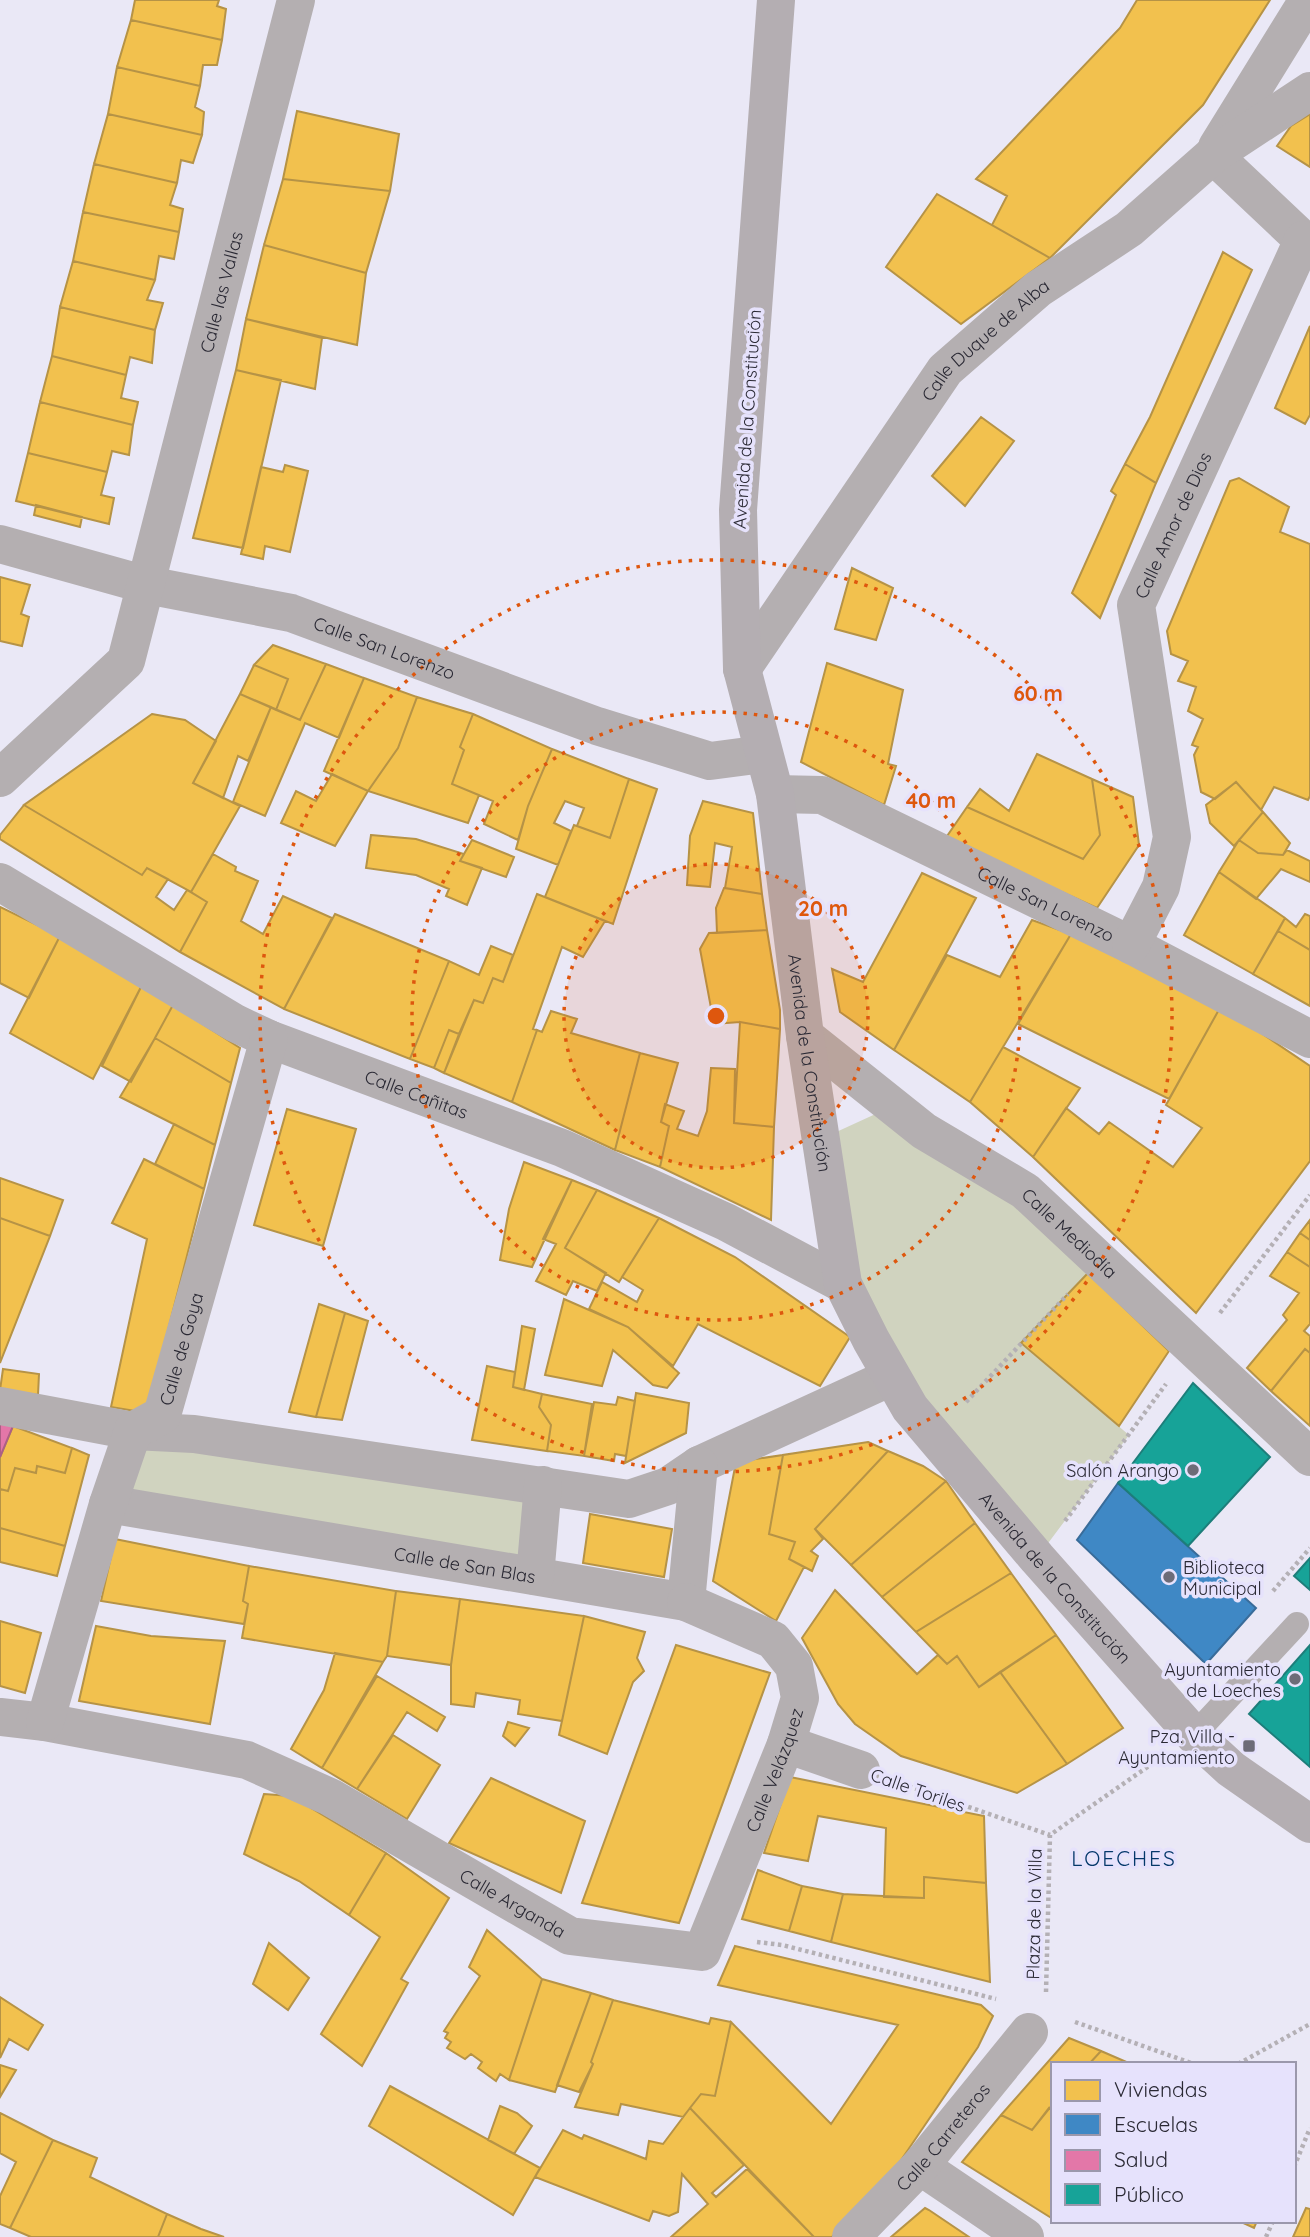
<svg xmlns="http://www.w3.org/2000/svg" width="1310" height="2237" font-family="Quicksand,sans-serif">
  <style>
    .green { fill: #d0d3bf }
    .homes { fill: #f2c14e; stroke: #b69346; stroke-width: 2 }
    .schools { fill: #3f88c5; stroke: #396c9a; stroke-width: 2 }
    .health { fill: #e377a8; stroke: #ac6085; stroke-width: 2 }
    .public { fill: #17a398; stroke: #1d7e7a; stroke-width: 2 }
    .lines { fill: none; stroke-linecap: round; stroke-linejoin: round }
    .path { stroke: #b4b0b5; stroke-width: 4.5; stroke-dasharray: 3.5 3.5; stroke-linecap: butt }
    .lane { stroke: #b4afb1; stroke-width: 24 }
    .street { stroke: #b4afb1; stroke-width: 38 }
    .secondary { stroke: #b4aeb2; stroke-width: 38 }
    .ring { fill: none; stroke: #de570e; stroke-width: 3.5; stroke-dasharray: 3.5 7 }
    .poi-dot { fill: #6d6c78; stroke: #e6e2fc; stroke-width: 2.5 }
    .labels { text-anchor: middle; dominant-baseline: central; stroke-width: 7; stroke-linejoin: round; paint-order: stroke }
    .street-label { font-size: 18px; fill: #2a2934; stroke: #e6e2fc }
    .poi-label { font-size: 18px; fill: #2a2934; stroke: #e6e2fc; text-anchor: end }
    .quarter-label { font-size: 21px; letter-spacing: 2px; fill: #04386a; stroke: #e6e2fc }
    .centre { fill: #de570e; stroke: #e6e2fc; stroke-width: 3.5 }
    .ring-label { font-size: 21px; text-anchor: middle; font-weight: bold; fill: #de570e; stroke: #e6e2fc; stroke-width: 7; stroke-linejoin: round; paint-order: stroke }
  </style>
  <rect width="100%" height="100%" fill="#eae8f6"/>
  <path class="green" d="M893 1106 1100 1260 1022 1345 1129 1435 1037 1558 871 1340 821 1139Z
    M133 1431 543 1485 535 1576 108 1504Z"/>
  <path class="homes" d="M135 0H219L217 6 226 9 222 40 131 20Z
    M1137 0H1270L1203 105 1050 258 992 225 1007 196 976 179 1120 28Z
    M131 20 222 40 217 65H203L200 86 117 67Z
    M117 67 200 86 195 107 204 112 202 135 108 114Z
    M297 111 399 134 390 191 283 179Z
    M108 114 202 135 193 163 181 160 177 183 94 164Z
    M1310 114V167L1277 146 1291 126Z
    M94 164 177 183 170 205 183 209 179 232 83 212Z
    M283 179 390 191 366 273 264 245Z
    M937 194 1050 258 961 324 886 267Z
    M83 212 179 232 174 259 159 256 155 280 73 261Z
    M264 245 366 273 357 345 246 319Z
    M1223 252 1252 270 1156 483 1125 464 1150 417Z
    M73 261 155 280 147 300 163 303 155 330 60 307Z
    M60 307 155 330 152 363 130 357 126 375 52 356Z
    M246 319 322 338 315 389 236 370Z
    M1310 326V415L1305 424 1275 408Z
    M52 356 126 375 121 398 138 402 133 425 40 402Z
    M236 370 281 380 243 548 193 538Z
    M40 402 133 425 129 455 112 451 107 472 28 453Z
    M981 417 1014 441 965 506 932 476Z
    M28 453 107 472 101 495 114 498 109 524 16 501Z
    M1125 464 1156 483 1100 618 1072 593 1116 495 1111 491Z
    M285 465 308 471 290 552 265 546 263 559 241 554 261 467 283 472Z
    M1239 478 1289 507 1280 532 1310 544V796L1308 800 1274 787 1261 810 1236 782 1215 799 1201 792 1194 755 1198 747 1192 745 1203 719 1188 711 1196 687 1178 681 1188 661 1171 654 1167 631 1230 481Z
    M36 505 82 517 80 527 34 515Z
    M852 568 893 588 876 640 835 629Z
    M0 577 30 585 21 614 29 617 22 646 0 641Z
    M273 645 326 664 300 720 276 710 288 679 254 665Z
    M827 663 903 690 888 764 896 766 884 805 801 762Z
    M326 664 364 678 339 738 305 723 265 816 233 802 271 707 300 720Z
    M254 665 288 679 276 710 240 694Z
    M364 678 417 697 398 748 368 791 324 771Z
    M240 694 271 707 248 761 238 756 223 798 193 783Z
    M417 697 473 714 460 747 464 750 452 784 479 795 468 823 368 791 398 748Z
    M152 714 185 720 216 741 193 783 240 806 191 892 147 868 142 875 24 805Z
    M473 714 552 749 528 806 518 840 484 824 493 801 452 784 464 750 460 747Z
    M552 749 629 779 610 838 577 826 584 808 565 801 554 823 571 831 558 865 516 849 528 806Z
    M1037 754 1092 779 1100 835 1083 859 967 807 980 789 1009 811Z
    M332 774 368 791 335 846 281 823 296 791 316 801Z
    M629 779 657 789 613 924 545 897 574 825 610 838Z
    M1092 779 1133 797 1139 845 1097 908 945 839 967 807 1083 859 1100 835Z
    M1236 782 1263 812 1234 846 1210 823 1206 805Z
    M703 801 753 813 762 894 725 888 732 847 715 843 710 887 687 885 690 836Z
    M24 805 142 875 147 868 168 879 156 897 174 910 187 890 207 902 180 952 0 839V835Z
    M1263 812 1290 843 1283 855 1258 853 1239 840Z
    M371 835 416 839 464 854 460 861 482 868 467 905 446 896 449 889 416 875 366 868Z
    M472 840 514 857 506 877 460 861Z
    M1239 840 1258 853 1283 855 1287 850 1310 861V882L1281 869 1256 899 1219 872Z
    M213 854 236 867 235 871 258 881 241 921 263 934 283 896 332 918 284 1009 180 952 207 902 191 892Z
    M1219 872 1285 918 1253 974 1184 935Z
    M922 873 976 898 894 1050 840 1012 832 969 863 982Z
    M724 888 762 894 767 930 717 933 716 908Z
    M537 894 605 921 583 957 562 947 533 1029 537 1030 512 1102 444 1073 474 1000 483 1003 493 978 503 982Z
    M0 907 60 936 29 998 0 983Z
    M335 914 449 961 410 1059 284 1009Z
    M1305 914 1310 916V950L1278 931 1285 918 1296 927Z
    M1032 920 1071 934 970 1102 894 1050 947 955 1000 977Z
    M767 930 780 1010V1029L740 1022 714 1024 700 949 709 933Z
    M1278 931 1310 950V1006L1253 974Z
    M1071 934 1221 1006 1169 1099 1018 1024Z
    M60 936 142 985 93 1079 10 1033Z
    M491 946 513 955 503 982 493 978 483 1003 474 1000 459 1034 449 1030 434 1068 410 1059 449 961 479 975Z
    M142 985 173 1005 131 1082 102 1066Z
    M173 1005 240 1048 231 1083 155 1038Z
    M1221 1006 1310 1066V1161L1196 1313 1033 1157 1066 1108 1099 1134 1109 1122 1173 1167 1202 1128 1166 1105Z
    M551 1011 577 1019 571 1033 640 1053 615 1150 512 1102 537 1030 542 1032Z
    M740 1022 780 1029 774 1127 734 1123Z
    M449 1030 459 1034 444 1073 434 1068Z
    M155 1038 231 1083 215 1145 120 1097Z
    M1003 1047 1080 1088 1033 1157 970 1102Z
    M640 1053 678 1063 661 1122 669 1126 660 1167 615 1150Z
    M711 1068 735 1069 734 1123 774 1127 771 1220 660 1167 669 1126 661 1122 665 1104 684 1111 677 1129 698 1136 707 1111Z
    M287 1109 356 1129 323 1246 254 1225Z
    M174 1124 215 1145 204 1189 155 1164Z
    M144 1159 204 1189 147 1413 111 1407 147 1239 112 1223Z
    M524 1162 572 1180 532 1267 500 1260 509 1209Z
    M0 1178 63 1200 50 1236 0 1218Z
    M572 1180 597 1190 565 1248 606 1273 597 1291 573 1281 566 1295 536 1281 556 1244 543 1239Z
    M597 1190 659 1218 619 1282 565 1248Z
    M0 1218 50 1236 0 1363Z
    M659 1218 735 1257 850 1337 820 1386 698 1324 673 1366 628 1327 589 1309 602 1282 637 1302 643 1290 622 1277Z
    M1310 1220V1240L1300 1233Z
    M1300 1233 1310 1240V1267L1287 1252Z
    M1287 1252 1310 1267V1324L1304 1331 1310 1336V1353L1305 1349 1271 1391 1247 1368 1287 1320 1283 1315 1299 1293 1270 1276Z
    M1088 1273 1169 1351 1119 1426 1021 1343Z
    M564 1299 628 1327 679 1373 667 1388 653 1385 613 1350 602 1386 545 1375Z
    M319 1304 345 1313 316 1417 289 1412Z
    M345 1313 368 1321 342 1420 316 1417Z
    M522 1326 535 1329 524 1390 513 1387Z
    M1305 1349 1310 1353V1426L1271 1391Z
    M487 1366 515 1372 513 1387 542 1394 539 1407 551 1425 547 1451 472 1440Z
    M3 1369 39 1374 38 1395 0 1390Z
    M636 1393 689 1403 686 1433 625 1463Z
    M542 1394 592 1404 584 1456 547 1451 551 1425 539 1407Z
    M618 1397 635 1401 626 1456 615 1454 614 1461 584 1456 594 1402 616 1405Z
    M13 1426 72 1448 65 1473 37 1466 36 1473 15 1468 8 1491 0 1489V1457Z
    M868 1442 888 1451 815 1529 823 1539 811 1551 818 1556 812 1571 789 1559 795 1542 769 1534 783 1455Z
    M72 1448 89 1455 65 1546 0 1528V1489L8 1491 15 1468 36 1473 37 1466 65 1473Z
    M888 1451 923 1466 946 1481 851 1565 815 1529Z
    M783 1455 769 1534 795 1542 789 1559 804 1567 776 1621 713 1581 736 1462Z
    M946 1481 975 1523 882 1597 851 1565Z
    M590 1514 672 1529 664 1577 583 1563Z
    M975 1523 1011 1573 916 1632 882 1597Z
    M0 1528 65 1546 57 1576 0 1562Z
    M115 1539 249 1566 243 1601 248 1604 244 1624 101 1601Z
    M249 1566 396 1591 387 1656 383 1662 242 1638 248 1604 243 1601Z
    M1011 1573 1056 1635 979 1687 957 1656 947 1664 916 1632Z
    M835 1590 917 1674 938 1655 947 1664 957 1656 979 1687 1000 1672 1067 1764 1017 1793 901 1756 855 1724 838 1704 802 1638Z
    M396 1591 460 1599 451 1665 387 1656Z
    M460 1599 584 1616 562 1721 518 1714 520 1700 476 1693 474 1707 451 1704V1665Z
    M584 1616 645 1632 637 1658 644 1671 633 1682 607 1754 559 1735Z
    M0 1621 41 1633 25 1693 0 1686Z
    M96 1626 151 1636 225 1641 210 1724 79 1701Z
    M1056 1635 1123 1728 1067 1764 1000 1672Z
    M676 1645 770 1673 679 1923 582 1903Z
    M335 1653 383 1662 322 1768 291 1749 324 1690Z
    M377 1676 445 1717 437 1731 407 1712 357 1789 322 1768Z
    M508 1722 529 1728 515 1746 503 1736Z
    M393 1735 440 1765 407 1819 357 1789Z
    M790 1777 984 1816 986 1883 924 1877V1898L884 1897 886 1828 818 1816 808 1861 764 1853Z
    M491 1778 585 1821 561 1893 449 1843Z
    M264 1794 291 1796 386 1853 349 1915 299 1881 244 1854Z
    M386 1853 449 1898 401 1979 408 1983 362 2066 321 2034 380 1937 349 1915Z
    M758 1870 802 1886 789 1931 742 1919Z
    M924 1877 986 1883 990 1982 831 1942 843 1894 924 1898Z
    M802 1886 843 1894 831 1942 789 1931Z
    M487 1930 542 1979 509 2080 500 2074 496 2081 478 2068 482 2062 471 2054 465 2059 447 2048 451 2042 445 2038 448 2033 444 2031 480 1976 469 1967Z
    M269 1943 309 1978 288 2010 253 1984Z
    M735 1946 981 2005 993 2016 978 2047 895 2169 832 2237H814L690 2108 701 2094 715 2096 731 2022 831 2124 898 2025 718 1985Z
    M542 1979 591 1993 555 2092 509 2080Z
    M591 1993 613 2000 591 2062 593 2064 579 2092 557 2085Z
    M0 1997 43 2025 28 2050 9 2039 0 2058Z
    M613 2000 709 2024 711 2018 731 2022 715 2096 701 2094 683 2117 621 2104 618 2115 575 2107 593 2064 591 2062Z
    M1069 2038 1101 2051 1089 2064H1053V2104L1032 2130 1001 2115Z
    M1101 2051 1131 2064H1089Z
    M0 2065 16 2070 0 2097Z
    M390 2086 540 2168 513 2215 369 2126Z
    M500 2106 517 2113 532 2126 514 2154 488 2140Z
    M690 2108 744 2165 712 2193 716 2197 747 2169 814 2237H671L708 2204 682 2174 678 2212 669 2216 653 2211 649 2221 535 2177 563 2130 582 2139 584 2135 646 2159 649 2141 663 2144Z
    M1049 2108 1053 2111V2219L962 2162 1001 2115 1032 2130Z
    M0 2113 53 2140 10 2228 0 2224V2196L16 2162 0 2153Z
    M53 2140 97 2158 90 2177 167 2214 158 2237H31L10 2228Z
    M925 2208 929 2210 969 2237H891Z
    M1306 2208 1310 2209V2237H1293Z
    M167 2214 201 2229 224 2237H158Z
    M1239 2221H1257L1254 2228Z"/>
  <path class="schools" d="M1118 1483 1256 1608 1206 1664 1077 1540Z"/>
  <path class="health" d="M0 1422 13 1426 0 1457Z"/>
  <path class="public" d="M1193 1383 1270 1457 1188 1546 1118 1483Z
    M1310 1558V1590L1294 1576Z
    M1310 1645V1767L1249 1714Z"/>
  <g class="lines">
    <path class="path" d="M1220 1313 1310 1195
      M966 1402 1068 1294
      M1065 1521 1166 1384
      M1273 1591 1310 1548
      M902 1784 1050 1835
      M757 1942 782 1945 996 1999
      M1046 1992 1050 1835 1156 1761
      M1075 2022 1194 2064
      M1238 2064 1310 2024
      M1294 2167 1310 2128
      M1266 2237 1273 2221"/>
    <path class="lane" d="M1194 1735 1297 1624"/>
    <g class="street">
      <path d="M1217 147 1308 0"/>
      <path d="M1213 155 1303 240H1310"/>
      <path id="s1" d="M0 544 147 585 291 613 597 726 710 761 763 754"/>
      <path id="s2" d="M742 669 945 370 1038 289 1129 229 1213 155 1310 91"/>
      <path id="s3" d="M0 778 126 661 296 0"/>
      <path id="s4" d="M775 794 822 795 1131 945 1310 1039"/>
      <path id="s5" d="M0 882 235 1023 269 1039 562 1148 726 1222 843 1284"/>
      <path id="s6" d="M1131 945 1161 887 1172 837 1136 605 1303 240"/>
      <path id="s7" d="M805 1036 924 1131 1025 1191 1310 1457"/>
      <path d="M0 1406 133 1431 194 1434 629 1499 668 1486 699 1465 891 1377"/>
      <path id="s8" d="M108 1504 686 1602 699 1465"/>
      <path d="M535 1576 543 1485"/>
      <path id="s9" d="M0 1717 45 1722 247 1760 330 1797 570 1936 702 1952 786 1744 800 1698 794 1666 773 1640 686 1602"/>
      <path id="s10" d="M45 1722 108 1504 133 1431 162 1415 269 1039"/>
      <path d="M786 1744 861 1770"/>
      <path d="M920 2166 1025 2237"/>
      <path id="s11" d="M851 2237 920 2166 1029 2032"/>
    </g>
    <path class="secondary" id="s12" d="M776 0 738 510 742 669 775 794 805 1036 843 1284 871 1340 910 1408 1037 1558 1194 1735 1231 1769 1310 1824"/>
  </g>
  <circle cx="716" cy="1016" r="152" fill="#de570e" fill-opacity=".12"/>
  <g class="ring">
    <circle cx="716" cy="1016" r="152"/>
    <circle cx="716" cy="1016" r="304"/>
    <circle cx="716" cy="1016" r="456"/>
  </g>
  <g class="poi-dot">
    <circle cx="1193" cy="1470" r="7"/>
    <circle cx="1169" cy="1577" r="7"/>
    <circle cx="1295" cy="1679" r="7"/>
    <rect x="1242" y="1739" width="14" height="14" rx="3.5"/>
  </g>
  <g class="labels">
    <g class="street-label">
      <text stroke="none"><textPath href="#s3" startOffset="553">Calle las Vallas</textPath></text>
      <text stroke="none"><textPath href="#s2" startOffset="411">Calle Duque de Alba</textPath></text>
      <text transform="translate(747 419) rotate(-86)">Avenida de la Constitución</text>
      <text stroke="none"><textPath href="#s6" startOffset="439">Calle Amor de Dios</textPath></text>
      <text stroke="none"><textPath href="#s1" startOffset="399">Calle San Lorenzo</textPath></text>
      <text stroke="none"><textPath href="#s4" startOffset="296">Calle San Lorenzo</textPath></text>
      <text stroke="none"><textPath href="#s12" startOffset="1071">Avenida de la Constitución</textPath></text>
      <text stroke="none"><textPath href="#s5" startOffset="469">Calle Cañitas</textPath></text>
      <text stroke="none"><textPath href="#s7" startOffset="331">Calle Mediodía</textPath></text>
      <text stroke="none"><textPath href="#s10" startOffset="406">Calle de Goya</textPath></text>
      <text stroke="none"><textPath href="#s8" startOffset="362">Calle de San Blas</textPath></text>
      <text stroke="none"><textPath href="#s12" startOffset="1659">Avenida de la Constitución</textPath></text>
      <text stroke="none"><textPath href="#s9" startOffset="948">Calle Velázquez</textPath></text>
      <text transform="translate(918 1790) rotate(19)">Calle Toriles</text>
      <text stroke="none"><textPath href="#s9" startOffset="553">Calle Arganda</textPath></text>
      <text transform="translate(1034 1914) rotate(-89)">Plaza de la Villa</text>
      <text stroke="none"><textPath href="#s11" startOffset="136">Calle Carreteros</textPath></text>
    </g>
    <g class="poi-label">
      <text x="1179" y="1470">Salón Arango</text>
      <text x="1183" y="1567" text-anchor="start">Biblioteca<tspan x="1183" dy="21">Municipal</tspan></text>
      <text x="1281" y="1669">Ayuntamiento<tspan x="1281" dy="21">de Loeches</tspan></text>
      <text x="1235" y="1736">Pza. Villa -<tspan x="1235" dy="21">Ayuntamiento</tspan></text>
    </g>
    <g class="quarter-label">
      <text x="1124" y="1858">LOECHES</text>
    </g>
  </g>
  <circle cx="716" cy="1016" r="10" class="centre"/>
  <g class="ring-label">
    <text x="1038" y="701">60 m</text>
    <text x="931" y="808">40 m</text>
    <text x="823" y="916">20 m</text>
  </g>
  <rect x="1051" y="2062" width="245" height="161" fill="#e6e2fc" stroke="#9b98ac" stroke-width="2"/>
  <rect x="1065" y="2080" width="35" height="21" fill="#f2c14e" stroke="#9b98ac" stroke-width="2"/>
  <text x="1114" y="2097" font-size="21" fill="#2a2934">Viviendas</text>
  <rect x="1065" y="2114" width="35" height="21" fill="#3f88c5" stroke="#9b98ac" stroke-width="2"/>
  <text x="1114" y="2132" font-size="21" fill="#2a2934">Escuelas</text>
  <rect x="1065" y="2150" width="35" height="21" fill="#e377a8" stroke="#9b98ac" stroke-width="2"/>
  <text x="1114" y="2167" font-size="21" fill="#2a2934">Salud</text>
  <rect x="1065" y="2184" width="35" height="21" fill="#17a398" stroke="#9b98ac" stroke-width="2"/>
  <text x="1114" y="2202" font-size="21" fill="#2a2934">Público</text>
</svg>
